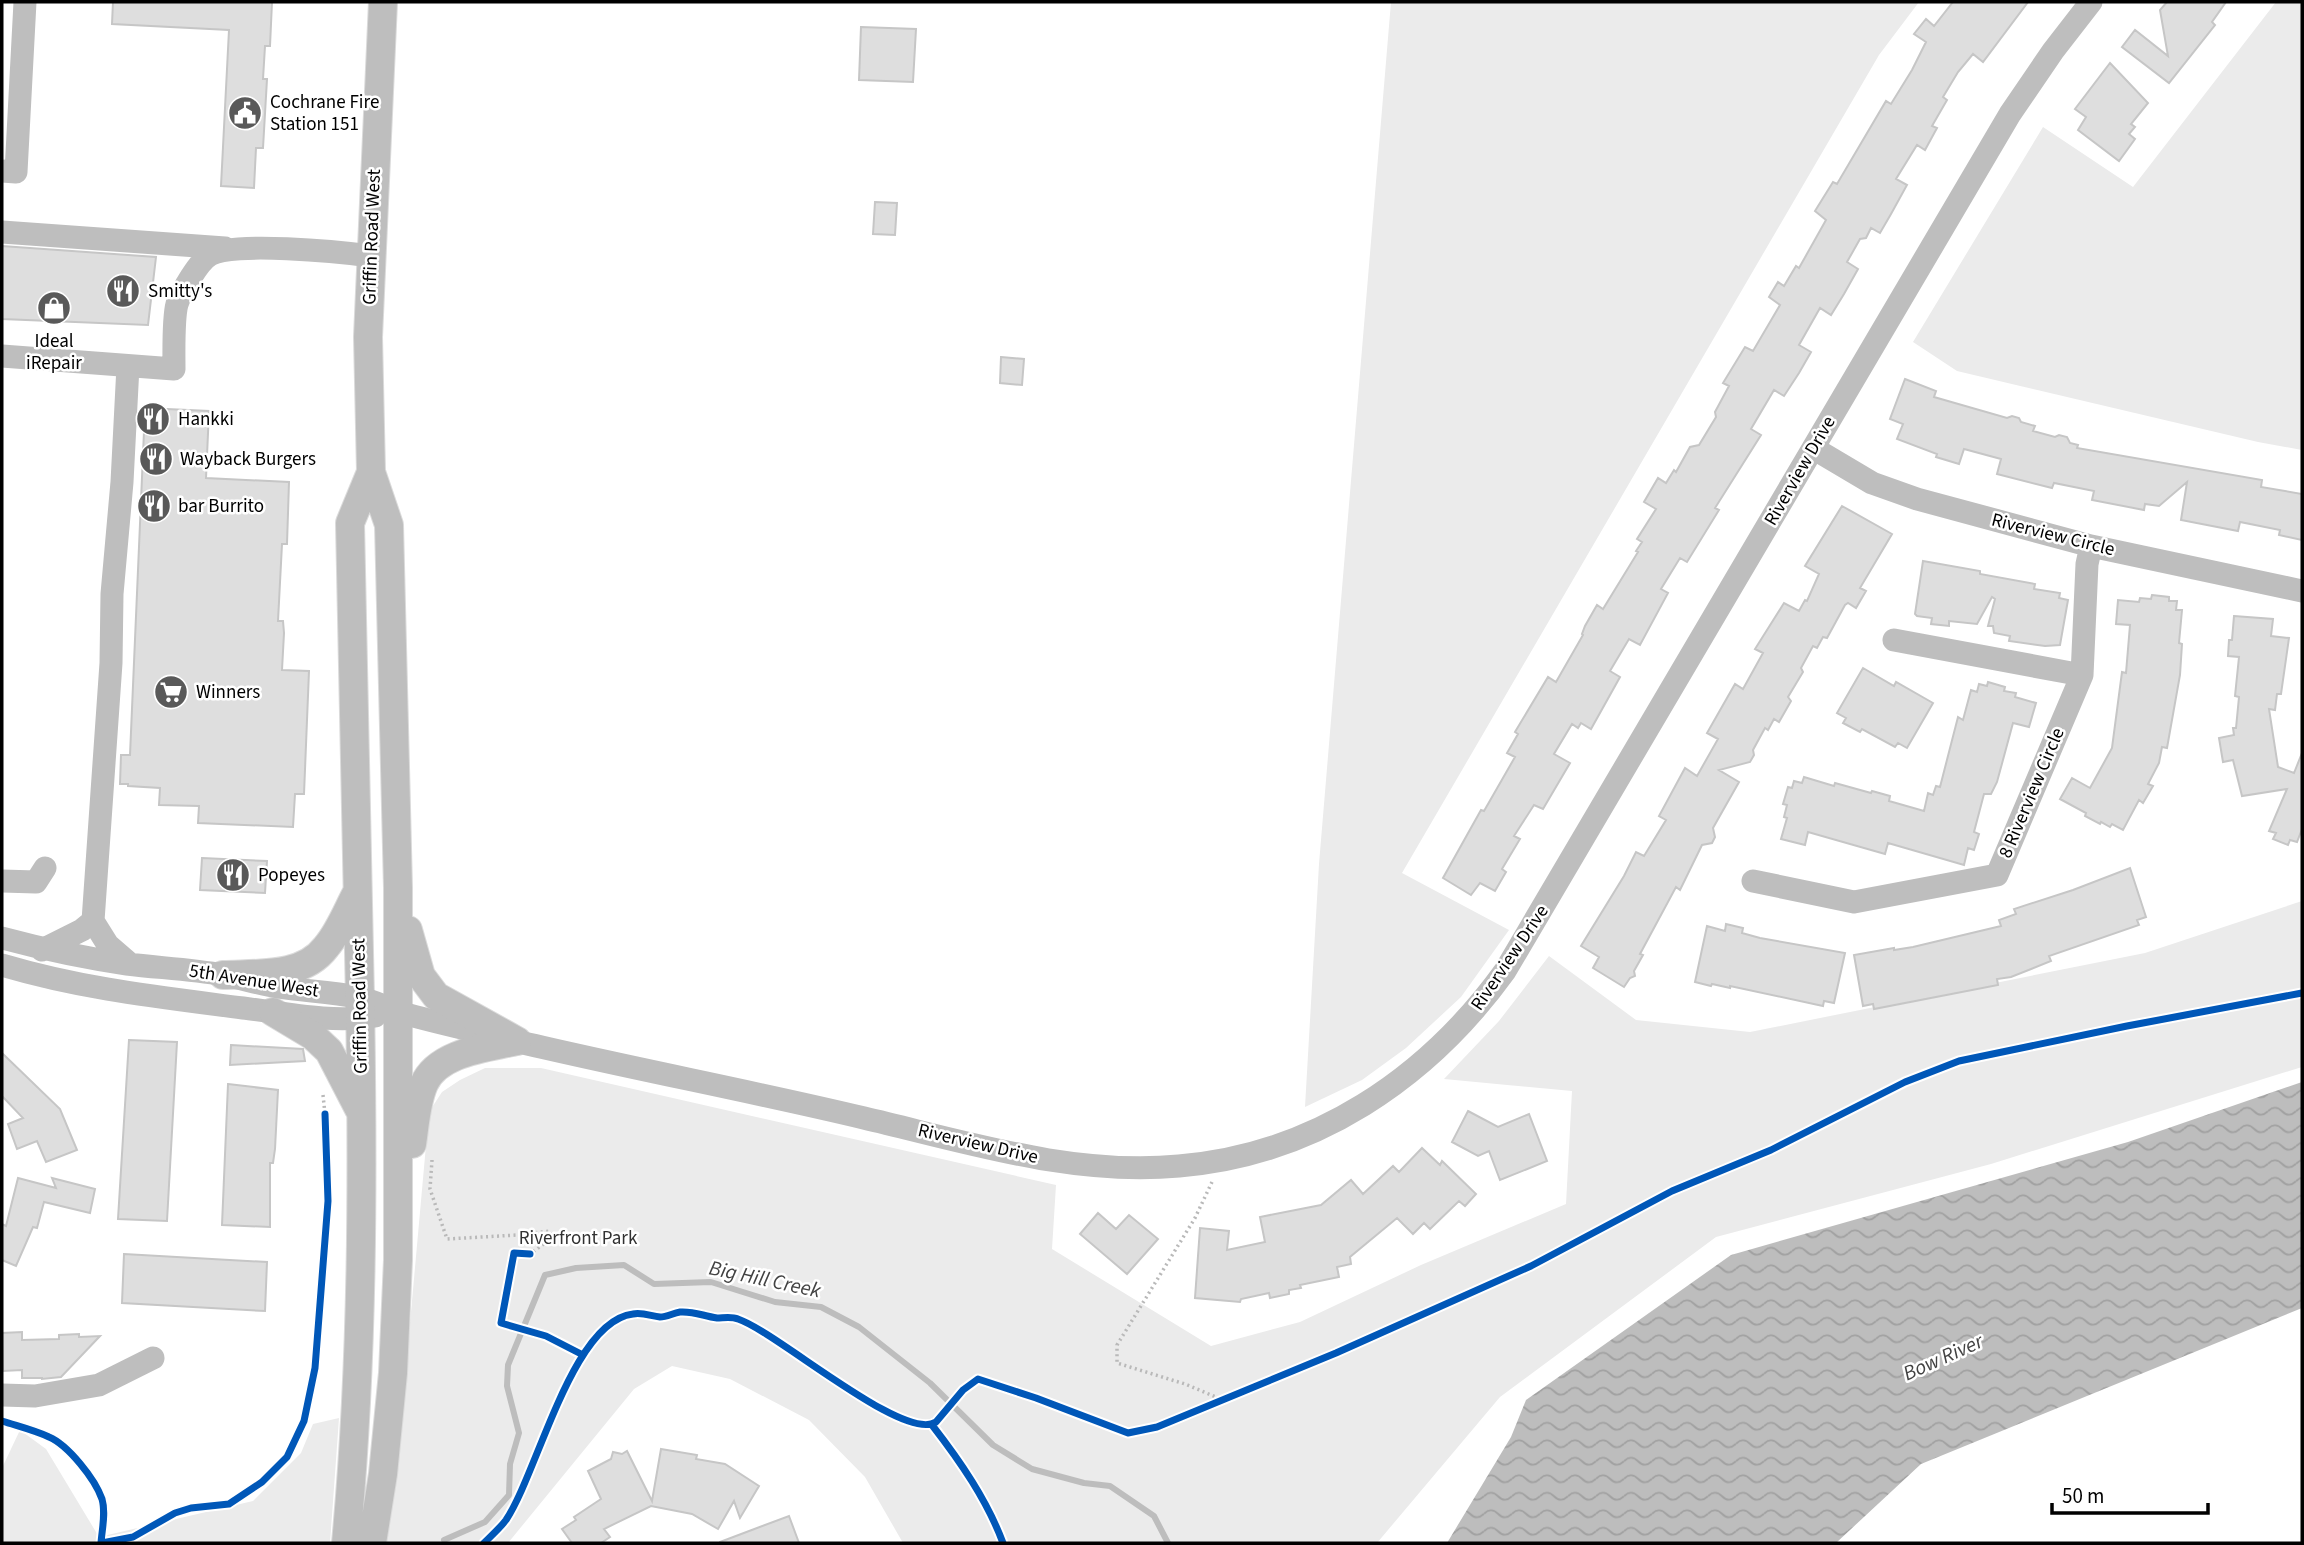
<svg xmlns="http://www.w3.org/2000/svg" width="2304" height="1545" font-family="'Source Sans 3',sans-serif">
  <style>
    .green { fill: #ebebeb }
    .water { fill: url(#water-waves) }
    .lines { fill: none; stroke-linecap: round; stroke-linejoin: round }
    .stream { stroke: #bdbdbd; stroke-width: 6 }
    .building { fill: #dedede; stroke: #c6c6c6; stroke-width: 2 }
    .major-casing { stroke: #dbdbdb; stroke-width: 30 }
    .path { stroke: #b9b9b9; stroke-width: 3.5; stroke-dasharray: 2 3.5; stroke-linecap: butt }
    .minor { stroke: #bebebe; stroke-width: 23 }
    .major { stroke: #bebebe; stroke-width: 28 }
    .cycleway-casing { stroke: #fff; stroke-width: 11 }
    .cycleway { stroke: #0057b8; stroke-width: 7 }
    .labels { text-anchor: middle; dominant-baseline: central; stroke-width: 5; stroke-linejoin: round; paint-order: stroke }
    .poi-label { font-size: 19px; fill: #000; stroke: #fff; text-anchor: start }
    .street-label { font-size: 19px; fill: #000; stroke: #fff }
    .park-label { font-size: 19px; fill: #313131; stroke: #fff }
    .water-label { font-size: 21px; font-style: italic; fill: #424242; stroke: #fff }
  </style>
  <defs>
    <pattern id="water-waves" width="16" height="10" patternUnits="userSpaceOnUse" patternTransform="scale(1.75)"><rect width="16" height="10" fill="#bdbdbd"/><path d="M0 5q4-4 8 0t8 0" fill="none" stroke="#a1a1a1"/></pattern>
  </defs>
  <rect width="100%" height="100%" fill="#fff"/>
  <path class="green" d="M1391 2H1919L1879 55 1402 873 1509 930 1461 997 1406 1048 1362 1080 1305 1107 1319 864Z
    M2276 2H2302V450L2258 442 1957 371 1913 342 2043 127 2133 187Z
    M2302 901V1067L1991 1164 1716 1237 1500 1397 1377 1543H903L865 1477 809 1420 730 1379 672 1366 634 1389 508 1543H384L403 1401 429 1112 442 1092 460 1080 485 1068H541L1056 1185 1052 1249 1211 1346 1300 1322 1421 1265 1566 1204 1572 1091 1444 1079 1499 1021 1549 956 1636 1020 1750 1032 2145 953Z
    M339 1418 330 1543H2V1468L20 1430 46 1449 99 1537 253 1501 301 1453 313 1424Z"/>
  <path class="water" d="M2302 1082V1308L1921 1464 1836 1543H1447L1511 1437 1526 1400 1731 1255 2128 1142Z"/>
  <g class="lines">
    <path class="stream" d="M444 1540 485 1522 509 1495 510 1464 519 1433 507 1386 508 1365 545 1275 576 1268 624 1265 654 1284 711 1282 775 1302 821 1307 859 1327 930 1383 993 1445 1032 1469 1084 1483 1110 1486 1154 1516 1168 1543"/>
  </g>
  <path class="building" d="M113 2H272L270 46H265L263 79H267L263 148H256L254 188 221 186 229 30 112 24Z
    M1953 2H2028L1983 62 1973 54 1958 72 1943 97 1947 100 1932 126 1937 128 1925 150 1917 145 1896 179 1907 185 1891 214 1880 233 1871 228 1866 238 1860 239 1847 262 1858 269 1844 294 1831 315 1820 308 1799 345 1811 352 1799 373 1784 396 1774 390 1751 429 1761 435 1715 508 1719 510 1687 562 1680 558 1661 589 1668 593 1640 645 1629 639 1610 671 1620 677 1591 729 1581 723 1578 728 1572 724 1554 754 1570 763 1543 809 1534 805 1514 836 1520 839 1502 869 1506 872 1495 891 1480 883 1471 895 1443 878 1481 810 1484 811 1515 757 1507 753 1518 734 1515 732 1548 677 1556 682 1583 635 1582 634 1585 626 1597 605 1603 609 1638 552 1636 551 1642 542 1637 539 1656 509 1644 502 1658 478 1666 483 1674 470 1676 472 1690 447 1699 445 1716 417 1715 412 1729 386 1723 383 1745 347 1753 351 1780 305 1769 297 1778 282 1784 286 1796 266 1799 268 1826 220 1815 211 1833 182 1837 184 1886 101 1891 104 1912 70 1926 42 1914 34 1926 19 1934 26Z
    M2167 2H2226L2212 22 2215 25 2169 83 2122 47 2135 30 2168 56 2160 10Z
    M861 27 916 29 913 82 859 80Z
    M2110 63 2148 103 2131 124 2135 127 2129 134 2135 139 2119 161 2078 130 2086 117 2075 109Z
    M875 202 897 203 895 235 873 234Z
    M2 246 156 257 148 325 2 319Z
    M1001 357 1024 359 1022 385 1000 383Z
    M1905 379 1936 391 1934 397 2007 418 2012 416 2019 418 2021 422 2035 426 2033 431 2055 437 2059 435 2067 437 2070 443 2078 445 2077 448 2262 480 2261 487 2302 494V540L2279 535 2280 530 2240 522 2238 531 2181 520 2187 482 2159 506 2145 504 2144 510 2092 500 2094 491 2054 483 2052 488 1997 474 2001 459 1964 449 1959 464 1936 457 1937 454 1897 439 1903 424 1890 419Z
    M145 408 209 411 206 478 289 482 287 544H282L278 621H283L284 633 282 670 309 671 304 794H295L293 827 198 823 199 806 159 805 160 788 128 786V784H120L121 755H130Z
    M1842 506 1892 534 1860 588 1866 591 1856 608 1848 603 1845 605 1827 638 1823 637 1817 648 1813 646 1801 668 1803 672 1788 697 1791 701 1779 722 1774 719 1768 730 1765 728 1753 750 1754 755 1750 762 1719 770 1739 782 1713 828 1715 837 1712 843 1702 845 1680 890 1676 887 1640 954 1643 955 1634 971 1635 976 1630 978 1624 987 1593 968 1599 957 1581 946 1624 876 1636 852 1644 856 1666 820 1659 816 1685 768 1697 776 1718 739 1707 733 1735 684 1743 689 1763 653 1755 649 1784 603 1799 611 1805 600 1807 601 1819 574 1805 566Z
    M1923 561 1980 571V574L2035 584 2034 589 2060 593 2059 598 2068 600 2060 645 2045 646 2009 641 2010 636 1994 633 1993 626H1988L1995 599 1992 597 1977 624 1949 621V626L1931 624 1932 618 1917 616 1915 614Z
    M2152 595 2169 597V601H2177L2176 610H2182L2179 643 2182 644 2180 675 2167 748 2162 747 2159 763 2148 784 2153 786 2143 803 2139 800 2123 830 2112 824 2110 827 2101 822 2100 824 2085 816 2086 813 2060 799 2072 778 2090 788 2112 748 2122 672 2126 673 2130 625 2116 624 2118 600 2139 602 2140 598 2151 599Z
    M2234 616 2273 619 2271 636 2289 638 2281 694H2277L2275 710 2269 709 2278 767 2294 773 2302 753V829L2297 842 2290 840 2288 845 2273 839 2276 833 2269 831 2287 789 2242 796 2233 760 2223 762 2219 738 2234 735 2233 728H2236L2239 697 2235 696 2239 657 2228 656 2229 640H2232Z
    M1863 668 1894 686 1896 682 1933 703 1907 748 1898 743 1895 747 1862 729 1860 732 1843 723 1846 718 1837 713Z
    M1988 682 2005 687 2004 691 2016 693 2015 697 2036 703 2029 727 2013 723 1997 782 1991 794H1984L1974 832 1979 834 1974 850 1968 848 1964 865 1888 843 1885 854 1808 832 1805 845 1781 839 1787 818 1784 817 1787 805 1783 804 1788 787 1792 788 1794 781 1802 783 1804 777 1834 786 1835 783 1871 793 1872 791 1890 796 1889 801 1924 811 1928 793 1933 795 1936 786 1940 787 1958 717 1963 720 1971 690 1977 692 1979 684 1987 686Z
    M202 858 267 861 265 893 200 890Z
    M2130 868 2146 917 2137 920 2139 925 2049 956 2051 961 2011 977 1997 979 1998 985 1874 1009 1873 1004 1863 1006 1854 955 1894 948V950L1913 947 2001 926 1999 920 2016 914 2014 909 2073 890Z
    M1726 924 1743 928 1742 933 1760 938 1845 953 1834 1003 1824 1001 1823 1006 1730 986V988L1712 984 1711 986 1695 982 1707 926 1725 931Z
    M129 1040 177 1042 167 1221 118 1219Z
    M231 1045 303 1049 305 1061 230 1065Z
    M2 1053 60 1109 77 1150 46 1162 37 1141 17 1149 8 1124 23 1118 2 1096Z
    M228 1084 278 1090 275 1149 273 1163H270V1227L222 1225Z
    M1468 1111 1498 1127 1529 1114 1547 1161 1500 1180 1489 1151 1478 1156 1452 1142Z
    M1422 1148 1440 1165 1442 1161 1476 1194 1465 1206 1459 1201 1430 1229 1424 1223 1413 1234 1397 1218 1350 1257 1351 1264 1337 1267 1339 1277 1300 1285 1301 1288 1289 1290V1294L1270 1298 1269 1293 1241 1299 1240 1302 1195 1298 1200 1228 1229 1231 1227 1250 1265 1242 1260 1217 1321 1205 1351 1180 1363 1194 1393 1166 1399 1172Z
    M18 1178 56 1188 52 1178 95 1189 90 1213 44 1202 37 1228 33 1227 16 1266 2 1260V1224L6 1226Z
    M1098 1213 1116 1229 1129 1215 1158 1239 1127 1274 1080 1234Z
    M124 1254 267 1262 265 1311 122 1303Z
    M22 1332V1340L59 1339V1335L79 1334V1337L100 1336 61 1377 42 1379V1378H22V1370L3 1371 2 1333Z
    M661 1449 697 1455 696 1459 725 1464 759 1486 740 1518 734 1501 718 1529 692 1514 651 1506 604 1529 610 1537 601 1543H572L562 1529 576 1520 574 1517 601 1499 588 1471 611 1459 613 1452 622 1454 627 1451 652 1501Z
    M789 1516 799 1543H720V1542Z"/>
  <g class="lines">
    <g class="major-casing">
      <path id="major" d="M408 930 421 976 436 996 517 1041
        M223 975C257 973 303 978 326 947 339 932 347 911 356 894
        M273 1012 313 1036 329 1051 359 1109
        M412 1144C415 1125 416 1102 424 1084 438 1052 487 1048 517 1041
        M346 1543C363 1362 363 1180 360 999 357 840 353 682 350 523L371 472
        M372 1543 383 1474 393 1373 398 1260V888L389 525 371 472 368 337 383 2"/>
    </g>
    <path class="path" d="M323 1095 325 1114
      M432 1160 430 1189 447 1239 517 1235 550 1231 553 1237 530 1254
      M1212 1182 1195 1218 1117 1345V1363L1185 1384 1223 1400"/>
    <path class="minor" d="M2 171 16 172 25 2
      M2 232 225 248
      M2 356 174 369C174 353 173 319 177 304 181 292 199 261 210 255 231 241 341 252 371 256
      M128 366 122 482 112 594 111 663 93 921 108 945 130 964
      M1813 448 1872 483 1917 499 2091 546 2302 591
      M1894 640 2082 675 2087 564 2091 546
      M2 881 36 882 45 868
      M1753 881 1854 902 1997 875 2082 675
      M2 938C43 949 84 958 127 964 159 968 191 969 223 975 241 978 259 984 278 987 304 991 331 992 357 997 373 1000 387 1008 402 1013 438 1023 475 1031 511 1040 628 1068 747 1090 864 1118 967 1142 1072 1176 1179 1166 1314 1155 1427 1079 1505 971L2010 114 2053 51 2091 2
      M42 950 82 930 93 921
      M2 965C83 989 159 997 243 1008 283 1013 335 1024 375 1016
      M2 1395 35 1396 99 1385 153 1358"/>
    <use href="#major" class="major"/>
    <g class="cycleway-casing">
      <path id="cycleway" d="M530 1254 514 1253 501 1323 546 1336 583 1355
        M2 1421C17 1426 34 1430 49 1437 68 1445 95 1479 102 1499 106 1513 102 1529 101 1543
        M932 1425C960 1461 987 1500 1003 1543
        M102 1543 133 1537 175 1513 191 1508 229 1504 262 1482 287 1457 304 1421 315 1368 328 1201 325 1114
        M484 1543C491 1536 500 1528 506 1520 538 1472 572 1321 633 1314 642 1312 651 1316 660 1317 667 1317 673 1313 680 1312 694 1311 703 1316 717 1318 723 1318 731 1316 738 1319 777 1332 904 1443 936 1422L963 1390 978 1379 1036 1398 1128 1433 1157 1427 1336 1353 1531 1266 1672 1191 1771 1150 1905 1082 1959 1061 2127 1026 2302 993"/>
    </g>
    <use href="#cycleway" class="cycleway"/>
  </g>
  <defs>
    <g id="civic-disc" transform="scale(1.75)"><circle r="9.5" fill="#595959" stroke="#fff"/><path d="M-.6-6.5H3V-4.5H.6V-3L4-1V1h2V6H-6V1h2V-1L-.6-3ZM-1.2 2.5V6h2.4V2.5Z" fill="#fff"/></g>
    <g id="restaurant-disc" transform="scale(1.75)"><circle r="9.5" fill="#595959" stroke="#fff"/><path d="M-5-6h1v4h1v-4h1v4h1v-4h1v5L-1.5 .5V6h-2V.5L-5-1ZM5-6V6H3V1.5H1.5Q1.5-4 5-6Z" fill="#fff"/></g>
    <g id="shop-disc" transform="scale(1.75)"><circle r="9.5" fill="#595959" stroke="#fff"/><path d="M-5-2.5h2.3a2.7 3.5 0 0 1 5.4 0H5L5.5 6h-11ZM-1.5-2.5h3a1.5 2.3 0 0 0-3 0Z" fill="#fff"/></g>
    <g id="supermarket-disc" transform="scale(1.75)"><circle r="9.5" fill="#595959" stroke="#fff"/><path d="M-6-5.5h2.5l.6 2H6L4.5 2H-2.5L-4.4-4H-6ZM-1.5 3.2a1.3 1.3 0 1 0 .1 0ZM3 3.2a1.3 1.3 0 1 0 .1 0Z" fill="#fff"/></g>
  </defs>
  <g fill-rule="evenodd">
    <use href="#civic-disc" x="245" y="113"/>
    <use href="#restaurant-disc" x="123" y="291"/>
    <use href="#shop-disc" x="54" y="308"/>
    <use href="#restaurant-disc" x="153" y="419"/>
    <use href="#restaurant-disc" x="156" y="459"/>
    <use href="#restaurant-disc" x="154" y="506"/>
    <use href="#supermarket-disc" x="171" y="692"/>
    <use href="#restaurant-disc" x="233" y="875"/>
  </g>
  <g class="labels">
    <g class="poi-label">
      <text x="270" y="102">Cochrane Fire<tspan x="270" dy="22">Station 151</tspan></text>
      <text x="148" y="291">Smitty's</text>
      <text x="54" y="341" text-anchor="middle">Ideal<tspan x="54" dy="22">iRepair</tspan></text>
      <text x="178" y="419">Hankki</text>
      <text x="180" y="459">Wayback Burgers</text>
      <text x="178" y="506">bar Burrito</text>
      <text x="196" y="692">Winners</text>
      <text x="258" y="875">Popeyes</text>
    </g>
    <g class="street-label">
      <text transform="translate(372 237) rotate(-88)">Griffin Road West</text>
      <text transform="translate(1800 471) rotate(-60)">Riverview Drive</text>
      <text transform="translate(2053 535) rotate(14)">Riverview Circle</text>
      <text transform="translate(2032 793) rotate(-67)">8 Riverview Circle</text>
      <text transform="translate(1510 958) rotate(-56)">Riverview Drive</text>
      <text transform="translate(254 981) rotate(9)">5th Avenue West</text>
      <text transform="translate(360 1006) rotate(-91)">Griffin Road West</text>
      <text transform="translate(978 1144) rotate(13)">Riverview Drive</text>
    </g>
    <g class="park-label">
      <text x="578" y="1238">Riverfront Park</text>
    </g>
    <g class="water-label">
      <text transform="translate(765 1279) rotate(12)">Big Hill Creek</text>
      <text transform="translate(1943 1357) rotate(-24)">Bow River</text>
    </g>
  </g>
  <rect width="2304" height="1545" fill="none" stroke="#000000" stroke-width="7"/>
  <path d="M2052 1503v10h156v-10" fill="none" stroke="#000000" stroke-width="3.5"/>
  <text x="2062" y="1503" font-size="21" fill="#000000" stroke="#ffffff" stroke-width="5" paint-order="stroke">50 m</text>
</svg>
